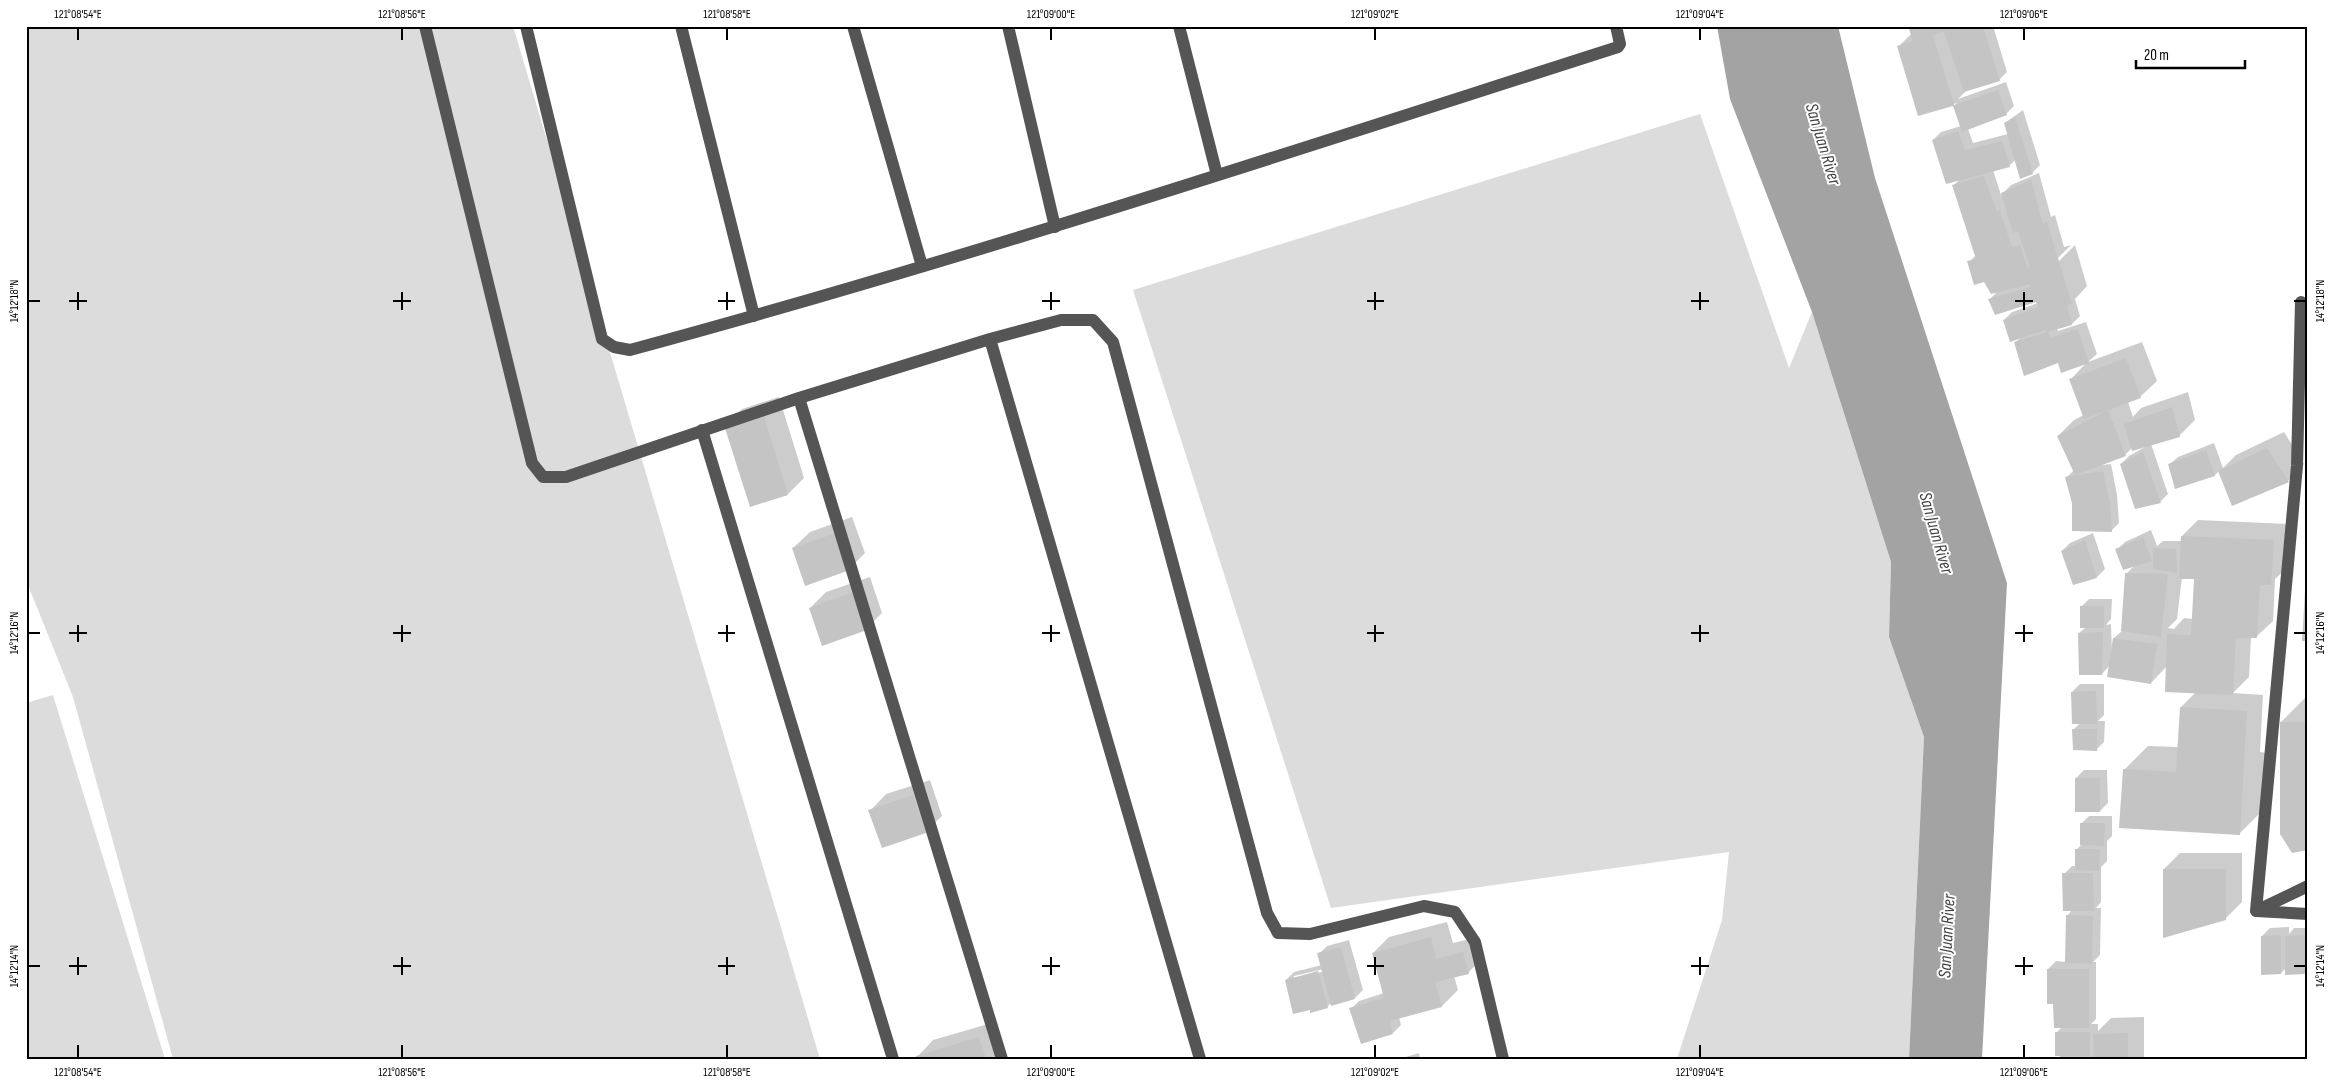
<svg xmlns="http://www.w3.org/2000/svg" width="2334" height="1085" font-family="'Sofia Sans Condensed',sans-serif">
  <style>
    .green { fill: #dcdcdc }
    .water { fill: #a3a3a3 }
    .shadow { fill: #0003; fill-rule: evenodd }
    .building { fill: #c4c4c4 }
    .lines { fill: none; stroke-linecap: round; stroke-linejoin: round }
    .minor { stroke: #555; stroke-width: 12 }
    .ticks { fill: none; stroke: #000; stroke-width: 2 }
    .labels { text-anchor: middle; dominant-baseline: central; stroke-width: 4; stroke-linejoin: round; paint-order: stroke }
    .water-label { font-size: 18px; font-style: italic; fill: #444; stroke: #fff }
    .neatline { fill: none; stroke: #000; stroke-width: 2 }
    .ticks-label { font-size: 12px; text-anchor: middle; fill: #000 }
  </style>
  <rect width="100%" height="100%" fill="#fff"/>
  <path class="green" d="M26 26H513L820 1059H173L73 697 26 580Z
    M1700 114 1789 368 1812 312 1891 562 1889 637 1924 737 1909 1059H1677L1722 920 1729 852 1331 908 1133 290Z
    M53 695 165 1059H26V703Z"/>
  <path class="water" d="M1717 26H1838L1875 178 2007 583 1982 1059H1909L1924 737 1889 637 1891 562 1812 312 1730 99Z"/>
  <path class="shadow" d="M1909 26H1993L2007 72 1999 80 1968 89 1958 99 2006 82 2014 106 2006 114 1968 129 1973 143 2008 134 2005 123 2023 110 2040 165 2032 173 2016 159 2009 166 1993 170 2001 195 2011 185 2039 173 2051 217 2055 215 2064 247 2071 245 2053 263 2055 265 2075 245 2087 286 2075 299 2080 316 2072 324 2057 328 2058 331 2086 322 2097 354 2088 362 2142 342 2157 381 2140 397 2128 402 2133 417 2141 408 2188 392 2195 420 2179 436 2151 444 2168 494 2160 502 2121 464 2129 456 2150 444 2133 447 2125 455 2102 465 2111 464 2117 495 2119 523 2111 531 2073 503 2067 477 2074 470 2058 436 2074 420 2084 415 2071 379 2087 362H2058L2015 343 2021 337 2004 320 2012 312 2038 303 2037 300 1990 299 1998 291 1985 280 1969 262 1976 255 1953 186 1960 179 1933 140 1941 132 1961 126 1954 106 1957 103 1919 114 1899 46 1912 33Z
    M779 397 804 478 788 494 725 425 742 409Z
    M2284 432 2304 464 2288 481 2233 505 2219 471 2215 475 2169 465 2178 457 2214 443 2223 468 2236 455Z
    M852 517 865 553 849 569 793 548 810 532Z
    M2198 520 2290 524 2287 568 2275 579 2273 621 2256 637H2251L2249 677 2233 693 2263 695 2260 752 2267 753 2263 810 2239 834 2124 770 2148 746 2178 747 2181 707 2196 692 2167 666 2151 683 2110 665 2102 674 2079 633 2086 627 2081 607 2089 599H2112L2111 619 2106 625 2111 624 2112 656 2114 638 2122 631 2127 573 2135 565 2117 550 2125 542 2151 530 2157 546 2163 541H2182V536ZM2182 577 2196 578 2193 619 2184 618 2174 629 2168 628 2177 619Z
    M2093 533 2105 569 2097 577 2074 583 2062 551 2070 543Z
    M870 577 882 613 866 629 810 608 826 592Z
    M2080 684H2104V715L2098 721H2105L2104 742 2096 750 2074 729 2080 723 2072 692Z
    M2305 698H2308V849L2281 722Z
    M2084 770H2107L2108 803 2100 811 2076 778Z
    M930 780 942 816 925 832 870 811 886 794Z
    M2089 816H2112V836L2107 841V861L2101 867V902L2096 908H2101L2100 955 2093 962H2096V1019L2091 1024H2098V1031L2111 1018 2144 1017V1059H2058L2061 1055 2056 1033 2062 1027 2054 1003 2048 969 2056 961 2067 962V916L2072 910 2064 874 2072 866H2076V850L2082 844 2081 824Z
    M2180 853H2242V902L2225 919 2164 869Z
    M1447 922 1453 943 1479 937 1484 956 1468 973 1454 976 1458 990 1442 1006 1399 1017 1401 1025 1393 1033 1351 1009 1359 1001 1384 993 1373 953 1389 937Z
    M2289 927V934L2294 928H2308V970L2305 973 2286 968 2281 973 2262 936 2270 928Z
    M1349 940 1363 990 1355 998 1331 1003 1327 1007 1311 1009 1286 980 1294 972 1322 965 1319 954 1327 946ZM1324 969 1325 971 1294 979V976Z
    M995 1022 1002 1059H918L917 1057 933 1040Z
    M1419 1053 1420 1059H1399Z"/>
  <path class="building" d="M1908 26H1983L2000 81 1964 92 1944 32 1933 35 1954 105 1998 90 2007 115 1962 132 1953 106 1918 116 1897 46 1913 41Z
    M2015 117 2033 174 2020 179 2004 123Z
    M1958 131 1965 150 2002 141 2010 167 1946 184 1932 140Z
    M1984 176 1997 212 2000 211 2012 247 2020 245 2027 268 2030 267 2018 231 2013 233 2001 193 2031 180 2043 224 2047 222 2072 304 2067 305 2072 325 2048 332 2045 330 2010 342 2003 320 2038 307 2036 302 1995 315 1988 299 2030 287V284L1991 294 1984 282 1974 285 1967 261 1976 259 1952 185Z
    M2078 329 2089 363 2061 373 2058 363 2024 376 2014 342 2048 332 2050 338Z
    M2126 358 2141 398 2084 419 2069 379Z
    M2172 407 2180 437 2132 451 2124 424Z
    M2108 410 2126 456 2075 475 2057 436Z
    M763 413 788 495 750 507 724 425Z
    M2267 448 2289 482 2232 506 2218 471Z
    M2206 450 2215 476 2175 489 2168 464Z
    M2143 452 2161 503 2135 509 2120 464Z
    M2103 471 2110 503 2112 532 2072 531V503L2065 477Z
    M836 533 850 570 805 586 792 548Z
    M2181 536 2274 540 2271 585H2260L2257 638H2236L2233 695 2165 692 2167 634 2191 635 2194 579H2179Z
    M2143 537 2152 561 2123 570 2115 549Z
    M2085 540 2097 578 2073 585 2061 551Z
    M2153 548 2176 549 2177 573 2153 569Z
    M2125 573 2168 574 2161 637 2121 631Z
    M2306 574H2308V641H2302Z
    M854 592 867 630 822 646 809 608Z
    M2080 606H2104V628H2080Z
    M2103 632 2102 675H2079L2078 633Z
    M2113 638 2157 644 2151 684 2107 677Z
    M2096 691 2097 724H2072L2071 692Z
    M2180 707 2247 711 2240 835 2119 828 2123 769 2176 772Z
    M2280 722H2308V850L2292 853 2280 834Z
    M2072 729H2097V751L2073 750Z
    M2075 778H2100V812H2075Z
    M913 795 926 833 882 848 868 810Z
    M2080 823H2105L2104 846 2080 845Z
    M2075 849H2100L2099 871 2075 870Z
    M2163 869H2226V920L2163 938Z
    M2062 873H2093L2094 911H2063Z
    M2066 915 2093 916 2092 964 2065 963Z
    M2281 935V974L2261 975V936Z
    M2305 935V974L2285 975V936Z
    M1431 937 1436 959 1463 952 1469 974 1435 982 1442 1007 1390 1021 1393 1034 1361 1044 1349 1008 1384 998 1372 953Z
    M1341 947 1355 999 1331 1006 1317 953Z
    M2047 969H2089V1028H2054L2053 1004H2047Z
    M1318 971 1328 1008 1310 1013V1010L1293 1014 1285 980Z
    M2055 1032H2090V1056H2055Z
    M2128 1033V1059H2094L2093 1034Z
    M979 1037 986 1059H916V1056Z"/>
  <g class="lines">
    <path class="minor" d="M425 26 532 463 543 477H566L799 398 990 339 1061 320H1093L1113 342 1267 913 1278 933 1310 934 1424 906 1455 912 1475 942 1503 1059
      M526 26 602 339 614 347 630 350C963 260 1290 152 1618 47L1620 44 1616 26
      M681 26 754 316
      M853 26 922 266
      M1008 26 1055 227
      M1179 26 1217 175
      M990 339 1200 1059
      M799 398 1002 1059
      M702 430 893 1059
      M2256 911 2297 466 2301 302
      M2256 911 2308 886
      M2256 911 2308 914"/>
  </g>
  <path class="ticks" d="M78 28V40M402 28V40M727 28V40M1051 28V40M1375 28V40M1700 28V40M2024 28V40M78 292V310M402 292V310M727 292V310M1051 292V310M1375 292V310M1700 292V310M2024 292V310M28 301H40M69 301H87M393 301H411M718 301H735M1042 301H1060M1367 301H1384M1691 301H1709M2015 301H2033M2294 301H2306M78 625V642M402 625V642M727 625V642M1051 625V642M1375 625V642M1700 625V642M2024 625V642M28 633H40M69 633H87M393 633H411M718 633H735M1042 633H1060M1367 633H1384M1691 633H1709M2015 633H2033M2294 633H2306M78 957V975M402 957V975M727 957V975M1051 957V975M1375 957V975M1700 957V975M2024 957V975M28 966H40M69 966H87M393 966H411M718 966H735M1042 966H1060M1367 966H1384M1691 966H1709M2015 966H2033M2294 966H2306M78 1045V1058M402 1045V1058M727 1045V1058M1051 1045V1058M1375 1045V1058M1700 1045V1058M2024 1045V1058"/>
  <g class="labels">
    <g class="water-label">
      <text transform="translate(1823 144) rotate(73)">San Juan River</text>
      <text transform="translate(1936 533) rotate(74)">San Juan River</text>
      <text transform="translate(1947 936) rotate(-87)">San Juan River</text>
    </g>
  </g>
  <rect width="2334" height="1085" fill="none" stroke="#ffffff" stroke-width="55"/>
  <path d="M2136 60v8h109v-8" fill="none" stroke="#000000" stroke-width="2.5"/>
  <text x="2144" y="60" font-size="15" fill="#000000" stroke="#ffffff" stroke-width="4" paint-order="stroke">20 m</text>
  <rect x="28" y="28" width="2278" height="1030" class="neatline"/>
  <g class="ticks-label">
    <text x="78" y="18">121°08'54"E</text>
    <text x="402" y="18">121°08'56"E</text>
    <text x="727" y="18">121°08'58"E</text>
    <text x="1051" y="18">121°09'00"E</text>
    <text x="1375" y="18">121°09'02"E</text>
    <text x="1700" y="18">121°09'04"E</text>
    <text x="2024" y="18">121°09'06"E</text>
    <text transform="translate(14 301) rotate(-90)" y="4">14°12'18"N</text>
    <text transform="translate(2320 301) rotate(-90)" y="4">14°12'18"N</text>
    <text transform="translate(14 633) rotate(-90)" y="4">14°12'16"N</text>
    <text transform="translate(2320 633) rotate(-90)" y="4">14°12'16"N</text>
    <text transform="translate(14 966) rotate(-90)" y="4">14°12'14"N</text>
    <text transform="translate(2320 966) rotate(-90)" y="4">14°12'14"N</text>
    <text x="78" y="1076">121°08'54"E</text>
    <text x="402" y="1076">121°08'56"E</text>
    <text x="727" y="1076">121°08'58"E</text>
    <text x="1051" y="1076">121°09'00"E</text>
    <text x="1375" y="1076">121°09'02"E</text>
    <text x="1700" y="1076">121°09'04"E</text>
    <text x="2024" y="1076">121°09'06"E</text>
  </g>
</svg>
